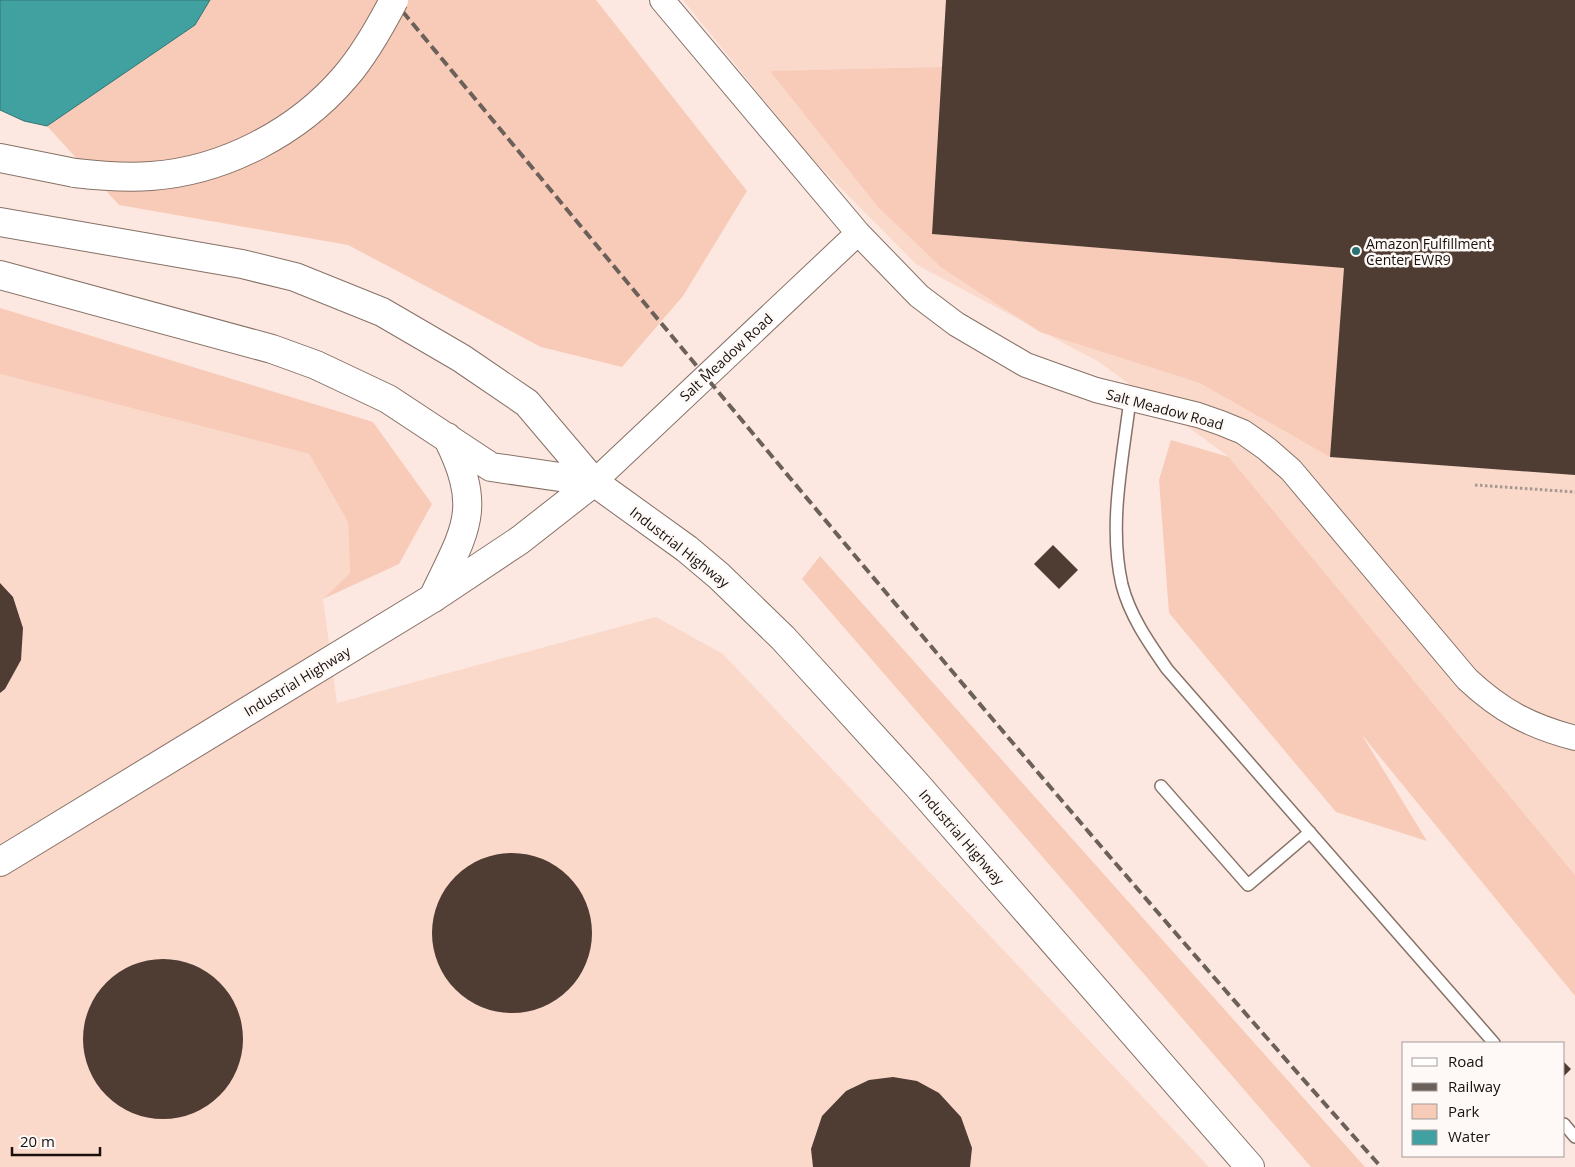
<svg xmlns="http://www.w3.org/2000/svg" width="1575" height="1167" font-family="'Open Sans',sans-serif">
  <style>
    .built { fill: #fad9cb }
    .green { fill: #f8cbb8 }
    .water { fill: #41a0a0; stroke: #357574 }
    .building { fill: #4f3c33 }
    .lines { fill: none; stroke-linecap: round; stroke-linejoin: round }
    .lane-casing { stroke: #877167; stroke-width: 14 }
    .street-casing { stroke: #877167; stroke-width: 26 }
    .secondary-casing { stroke: #877167; stroke-width: 30 }
    .highway-casing { stroke: #877167; stroke-width: 30 }
    .path { stroke: #a79791; stroke-width: 3; stroke-dasharray: 2.5 2.5; stroke-linecap: butt }
    .lane { stroke: #fff; stroke-width: 11 }
    .street { stroke: #fff; stroke-width: 24 }
    .secondary { stroke: #fff; stroke-width: 28 }
    .highway { stroke: #fff; stroke-width: 28 }
    .rail { stroke: #6c605a; stroke-width: 4; stroke-dasharray: 10 5; stroke-linecap: butt }
    .highway-bridge-casing { stroke: #877167; stroke-width: 30; stroke-linecap: butt }
    .highway-bridge { stroke: #fff; stroke-width: 28 }
    .poi-dot { fill: #287272; stroke: #fef9f7; stroke-width: 2 }
    .labels { text-anchor: middle; dominant-baseline: central; stroke-width: 5; stroke-linejoin: round; paint-order: stroke }
    .poi-label { font-size: 14px; fill: #18100c; stroke: #fef9f7; text-anchor: start }
    .street-label { font-size: 14px; fill: #18100c; stroke: #fef9f7 }
  </style>
  <rect width="100%" height="100%" fill="#fce8e0"/>
  <path class="built" d="M683 0H1575V875L1229 457 1099 362 917 265 811 158Z
    M0 374 309 454 348 522 350 573 323 599 337 703 656 617 723 654 1209 1167H0Z"/>
  <path class="green" d="M210 0H596L747 191 683 296 622 367 541 347 348 245 119 205 47 126 195 25Z
    M942 67 932 234 1344 268 1330 457 1200 383 1040 332 942 268 878 207 770 71Z
    M0 308 373 422 432 504 399 564 323 599 350 573 348 522 309 454 0 374Z
    M1171 440 1229 457 1575 875V996L1362 735 1427 841 1336 812 1169 613 1159 480Z
    M820 556 1365 1167H1311L802 579Z"/>
  <path class="water" d="M0 0H210L195 25 47 126 24 121 0 110Z"/>
  <path class="building" d="M946 0H1575V475L1330 457 1344 268 932 234Z
    M1053 545 1078 570 1059 589 1034 564Z
    M0 583 13 597 23 628 21 660 5 689 0 693Z
    M432 933a80 80 0 1 1 160 0a80 80 0 1 1-160 0Z
    M83 1039a80 80 0 1 1 160 0a80 80 0 1 1-160 0Z
    M1564 1062 1571 1069 1564 1076Z
    M893 1077 917 1081 939 1093 961 1117 972 1148 970 1167H813L811 1149 822 1116 846 1091 869 1080Z"/>
  <g class="lines">
    <g class="lane-casing">
      <path id="lane" d="M1130 399C1123 459 1108 524 1122 585 1130 616 1149 643 1167 669L1494 1043
        M1161 786 1248 885 1310 832
        M1564 1124 1575 1137"/>
    </g>
    <g class="street-casing">
      <path id="street" d="M662 0 858 233 919 296 956 324 1026 365 1062 378 1096 390 1198 415 1221 423 1243 432 1267 449 1291 470 1467 679C1501 711 1530 726 1575 738
        M594 482 858 233"/>
    </g>
    <g class="secondary-casing">
      <path id="secondary" d="M0 862 433 598 520 540 594 482 687 549 719 576 783 638 917 785 1250 1167"/>
    </g>
    <g class="highway-casing">
      <path id="highway" d="M0 158 75 173
        M0 222 242 264 295 277 382 312 461 358 527 403 594 482
        M0 275 272 349 316 365 388 399 491 467 594 482
        M433 598C465 530 484 510 447 437"/>
    </g>
    <path class="path" d="M1475 485 1575 492"/>
    <use href="#lane" class="lane"/>
    <use href="#street" class="street"/>
    <use href="#secondary" class="secondary"/>
    <use href="#highway" class="highway"/>
    <path class="rail" d="M393 0C719 392 1041 786 1381 1167"/>
    <g class="highway-bridge-casing">
      <path id="highway-bridge" d="M75 173C101 176 126 178 151 176 224 171 298 132 345 77 365 54 380 27 394 0"/>
    </g>
    <use href="#highway-bridge" class="highway-bridge"/>
  </g>
  <circle class="poi-dot" cx="1356" cy="251" r="5"/>
  <g class="labels">
    <g class="poi-label">
      <text x="1366" y="243">Amazon Fulfillment<tspan x="1366" dy="16">Center EWR9</tspan></text>
    </g>
    <g class="street-label">
      <text transform="translate(726 357) rotate(-43)">Salt Meadow Road</text>
      <text transform="translate(1165 409) rotate(15)">Salt Meadow Road</text>
      <text transform="translate(680 547) rotate(38)">Industrial Highway</text>
      <text transform="translate(297 681) rotate(-31)">Industrial Highway</text>
      <text transform="translate(962 837) rotate(49)">Industrial Highway</text>
    </g>
  </g>
  <rect x="1402" y="1042" width="162" height="115" fill="#fef9f7" stroke="#a29c99"/>
  <rect x="1412" y="1058" width="25" height="8" fill="#ffffff" stroke="#a29c99"/>
  <text x="1448" y="1067" font-size="15" fill="#18100c">Road</text>
  <rect x="1412" y="1083" width="25" height="8" fill="#6c605a" stroke="#a29c99"/>
  <text x="1448" y="1092" font-size="15" fill="#18100c">Railway</text>
  <rect x="1412" y="1104" width="25" height="15" fill="#f8cbb8" stroke="#a29c99"/>
  <text x="1448" y="1117" font-size="15" fill="#18100c">Park</text>
  <rect x="1412" y="1130" width="25" height="15" fill="#41a0a0" stroke="#a29c99"/>
  <text x="1448" y="1142" font-size="15" fill="#18100c">Water</text>
  <path d="M12 1147v8h88v-8" fill="none" stroke="#18100c" stroke-width="2.5"/>
  <text x="20" y="1147" font-size="15" fill="#18100c" stroke="#fef9f7" stroke-width="4" paint-order="stroke">20 m</text>
</svg>
